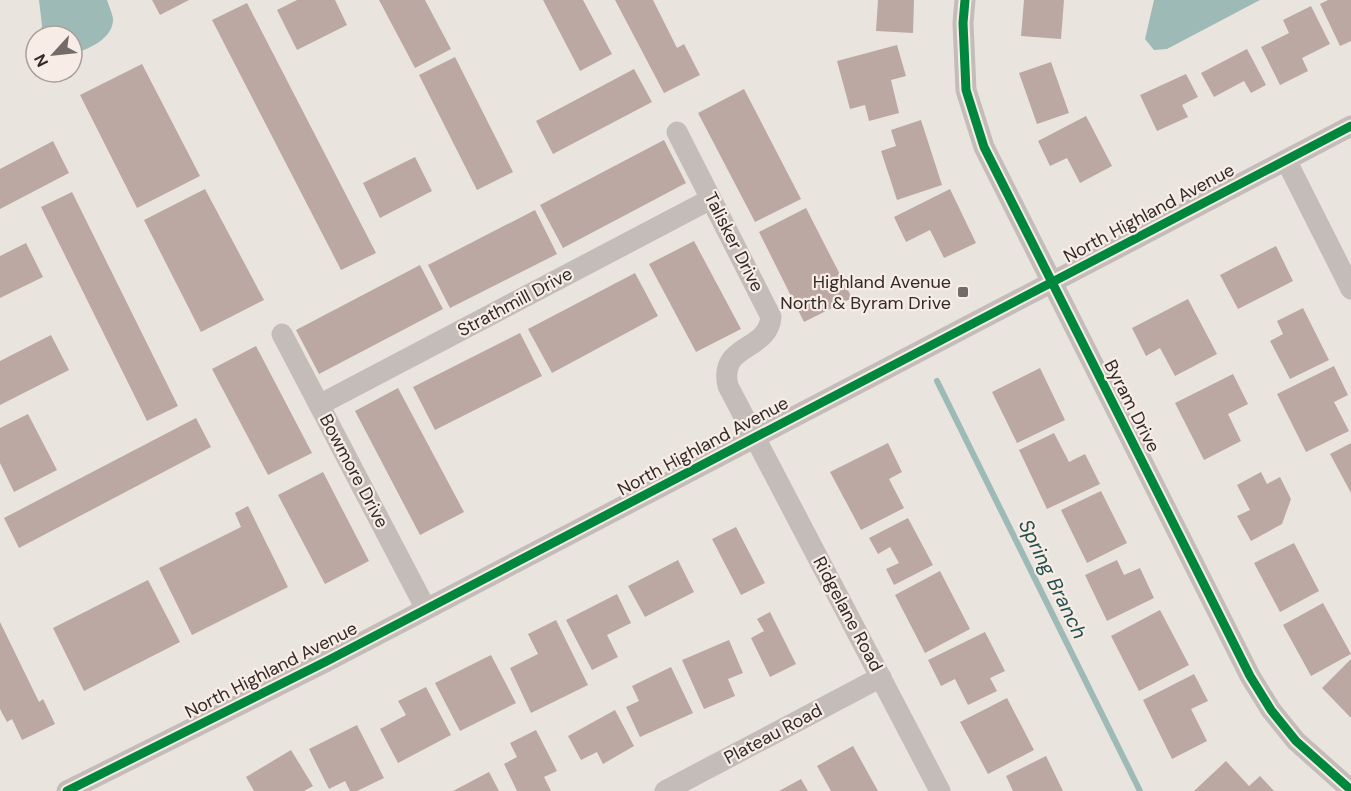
<svg xmlns="http://www.w3.org/2000/svg" width="1351" height="791" font-family="'DM Sans',sans-serif">
  <style>
    .water { fill: #9ebab6 }
    .lines { fill: none; stroke-linecap: round; stroke-linejoin: round }
    .stream { stroke: #9ebab6; stroke-width: 6 }
    .building { fill: #bca8a2 }
    .minor { stroke: #c3bcb8; stroke-width: 21 }
    .cycleway-casing { stroke: #f7ede6; stroke-width: 13 }
    .cycleway { stroke: #00873e; stroke-width: 9 }
    .poi-dot { fill: #736b67; stroke: #f7ede6; stroke-width: 2 }
    .labels { text-anchor: middle; dominant-baseline: central; stroke-width: 4.5; stroke-linejoin: round; paint-order: stroke }
    .street-label { font-size: 18px; fill: #332a27; stroke: #f7ede6 }
    .poi-label { font-size: 18px; fill: #332a27; stroke: #f7ede6; text-anchor: end }
    .water-label { font-size: 20px; font-style: italic; fill: #22504d; stroke: #f7ede6 }
  </style>
  <rect width="100%" height="100%" fill="#eae4df"/>
  <path class="water" d="M39 0H107C109 6 112 13 113 18 114 39 88 49 72 54V36H39L42 26Z
    M1154 0H1260L1167 49 1154 50 1145 39Z"/>
  <g class="lines">
    <path class="stream" d="M937 381 1140 791"/>
  </g>
  <path class="building" d="M152 0H189L160 15Z
    M297 0H335L347 25 297 50 277 10Z
    M379 0H425L451 49 415 68Z
    M543 0H583L612 54 580 71Z
    M615 0H653L677 48 684 44 700 75 664 93Z
    M878 0H914L913 33 876 31Z
    M1024 0H1064L1061 39 1021 36Z
    M1328 0H1351V41L1340 46 1320 4Z
    M247 3 376 253 341 270 212 20Z
    M1311 6 1330 44 1302 58 1308 71 1280 85 1261 47 1289 33 1283 20Z
    M897 45 906 76 891 80 899 113 869 121 865 105 850 109 837 61Z
    M1247 49 1266 85 1251 93 1244 81 1214 97 1201 73Z
    M455 57 513 172 477 190 419 75Z
    M1051 62 1069 113 1037 124 1019 73Z
    M142 64 200 176 137 208 80 95Z
    M634 69 652 102 553 154 536 121Z
    M1186 74 1198 97 1182 105 1188 117 1157 131 1140 95Z
    M744 89 801 199 755 222 698 113Z
    M1086 116 1112 166 1080 183 1067 158 1050 166 1038 141Z
    M921 120 942 185 897 200 881 151 896 146 891 130Z
    M664 140 686 183 563 248 540 205Z
    M53 141 69 173 0 209V169Z
    M415 157 432 191 380 218 363 183Z
    M205 189 264 300 201 332 144 220Z
    M950 189 976 243 944 258 930 230 906 242 894 217Z
    M72 192 178 406 147 421 41 207Z
    M806 208 852 298 804 322 759 232Z
    M535 210 557 254 450 308 428 265Z
    M694 241 741 329 696 352 649 264Z
    M26 243 43 277 0 298V256Z
    M1276 246 1293 281 1238 309 1220 275Z
    M420 265 443 309 319 374 296 330Z
    M635 273 658 316 552 373 528 329Z
    M1188 299 1217 354 1175 376 1160 348 1146 356 1132 328Z
    M1303 308 1329 360 1290 379 1270 341 1283 334 1277 321Z
    M520 333 542 376 435 430 413 387Z
    M51 335 69 370 0 405V361Z
    M256 346 312 453 268 475 212 369Z
    M1334 366 1348 395 1334 402 1349 431 1306 452 1277 394Z
    M1040 368 1065 420 1017 443 992 392Z
    M1233 374 1248 404 1228 414 1241 441 1204 460 1175 403Z
    M398 388 464 512 420 535 355 411Z
    M28 414 57 470 14 492 0 463V428Z
    M196 418 211 447 19 548 4 518Z
    M1054 433 1069 462 1085 454 1100 484 1047 509 1019 450Z
    M888 443 902 472 889 479 904 508 861 530 830 472Z
    M1351 443V493L1330 454Z
    M323 472 369 561 325 584 278 495Z
    M1261 472 1267 484 1280 477 1291 499 1282 524 1251 541 1237 516 1250 510 1237 485Z
    M1101 491 1127 543 1087 563 1061 510Z
    M248 506 288 587 192 635 159 568 241 527 235 513Z
    M908 518 933 565 894 585 886 569 899 563 890 547 878 554 869 538Z
    M736 527 765 583 741 595 712 539Z
    M1294 543 1319 591 1280 612 1254 563Z
    M678 560 694 592 645 617 628 586Z
    M1117 560 1124 575 1140 568 1154 598 1107 621 1085 575Z
    M940 571 970 629 925 653 895 595Z
    M148 580 180 642 84 691 53 628Z
    M617 594 631 623 607 635 618 657 592 670 566 620Z
    M1323 603 1351 654 1311 676 1283 625Z
    M1160 610 1189 665 1139 691 1111 636Z
    M770 612 796 664 770 677 751 638 764 631 757 619Z
    M556 620 588 685 531 713 510 668 538 654 528 634Z
    M0 622 39 702 43 699 55 724 22 740 12 719 7 722 0 709Z
    M985 632 1005 671 990 678 997 691 968 705 955 679 941 686 928 660Z
    M729 640 743 673 728 679 735 696 704 709 682 660Z
    M491 655 516 703 460 731 435 683Z
    M1351 659V718L1322 688Z
    M671 667 693 713 640 737 626 707 639 701 632 686Z
    M1194 674 1208 701 1191 709 1207 741 1172 759 1143 700Z
    M426 687 451 735 398 763 380 729 406 715 398 701Z
    M1007 698 1034 750 988 774 960 722Z
    M615 710 634 746 603 764 597 752 581 760 568 736Z
    M357 725 384 778 357 791H350L345 781 329 789 309 749Z
    M536 730 557 771 544 777 551 791H517L504 764 517 757 510 743Z
    M853 746 878 791H831L817 766Z
    M291 750 313 786 304 791H254L246 777Z
    M1046 756 1063 791H1013L1006 776Z
    M1226 761 1249 786 1260 776 1274 791H1194Z
    M489 772 499 791H453Z
    M801 779 808 791H779Z"/>
  <g class="lines">
    <path class="minor" d="M965 0 963 23 966 90 984 147 1250 676 1271 710 1296 741 1351 790
      M677 132 771 317C768 352 718 343 728 386L940 791
      M1286 160 1351 289
      M282 334 426 609
      M319 405 711 199
      M67 791 325 662 1351 126
      M665 791 881 677"/>
    <g class="cycleway-casing">
      <path id="cycleway" d="M965 0 963 23 966 90 984 147 1250 676 1271 710 1296 741 1351 790
        M67 791 325 662 1351 126"/>
    </g>
    <use href="#cycleway" class="cycleway"/>
  </g>
  <rect class="poi-dot" x="957" y="286" width="12" height="12" rx="3"/>
  <g class="labels">
    <g class="street-label">
      <text transform="translate(1149 213) rotate(-28)">North Highland Avenue</text>
      <text transform="translate(734 242) rotate(63)">Talisker Drive</text>
      <text transform="translate(515 302) rotate(-28)">Strathmill Drive</text>
      <text transform="translate(1132 406) rotate(63)">Byram Drive</text>
      <text transform="translate(703 446) rotate(-28)">North Highland Avenue</text>
      <text transform="translate(354 471) rotate(62)">Bowmore Drive</text>
      <text transform="translate(848 614) rotate(62)">Ridgelane Road</text>
      <text transform="translate(271 670) rotate(-27)">North Highland Avenue</text>
      <text transform="translate(773 734) rotate(-28)">Plateau Road</text>
    </g>
    <g class="poi-label">
      <text x="951" y="282">Highland Avenue<tspan x="951" dy="21">North &amp; Byram Drive</tspan></text>
    </g>
    <g class="water-label">
      <text transform="translate(1053 579) rotate(64)">Spring Branch</text>
    </g>
  </g>
  <g transform="translate(54 54) rotate(243)"><circle r="28" fill="#f7ede6" stroke="#a99f9a" stroke-width="1.5"/>
  <path d="M0-4.5L10 22L0 15L-10 22Z" fill="#736b67"/>
  <text y="-9" font-size="16" font-weight="bold" text-anchor="middle" fill="#332a27">N</text>
  </g>
</svg>
